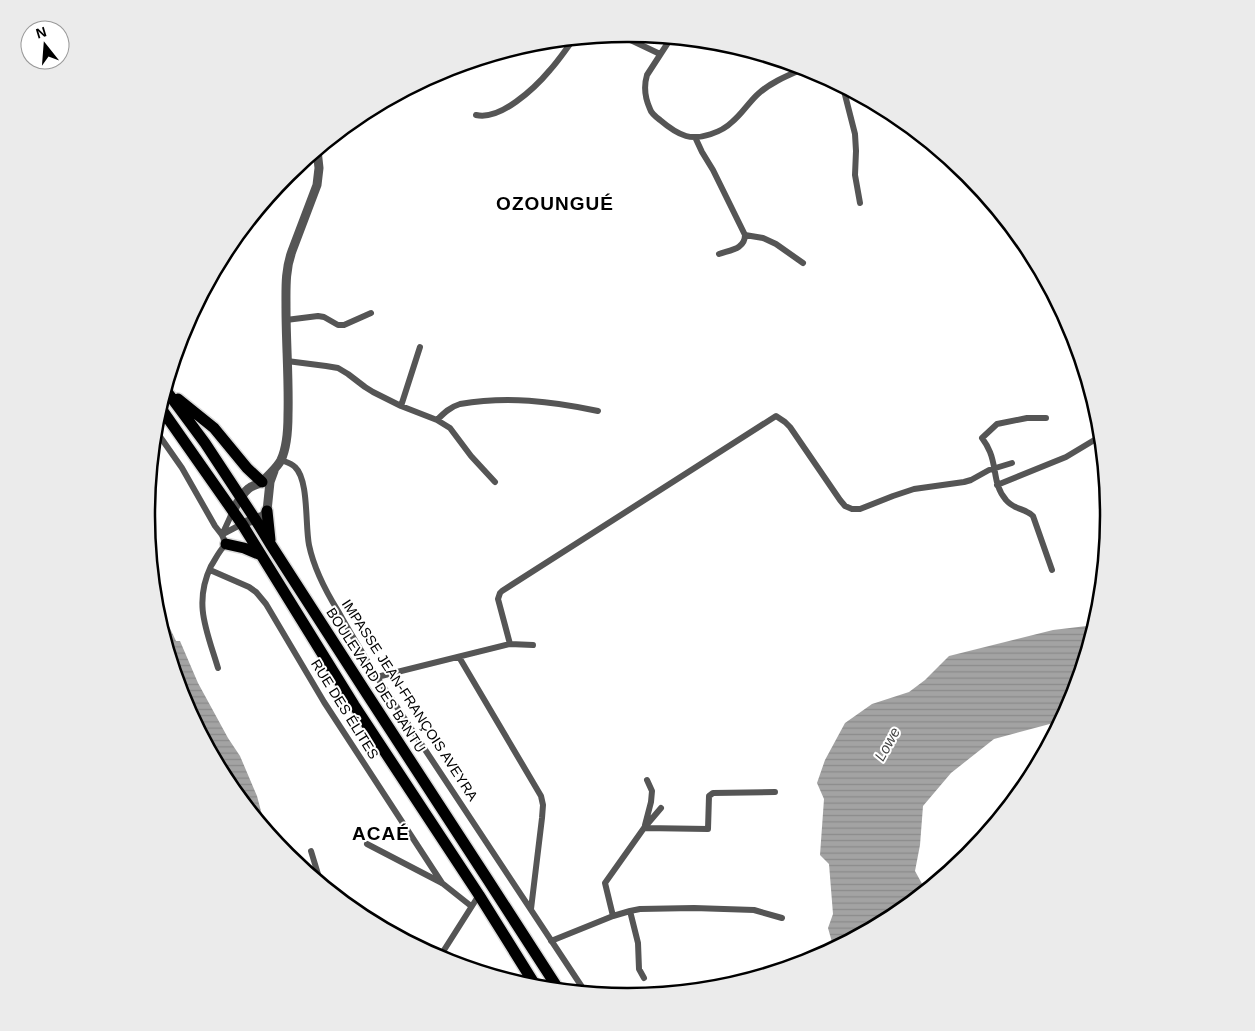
<svg xmlns="http://www.w3.org/2000/svg" width="1255" height="1031" font-family="Helvetica,sans-serif">
  <style>
    .water { fill: url(#water-rules) }
    .lines { fill: none; stroke-linecap: round; stroke-linejoin: round }
    .trunk-casing { stroke: #dbdbdb; stroke-width: 14 }
    .minor { stroke: #555; stroke-width: 6 }
    .tertiary { stroke: #555; stroke-width: 9 }
    .trunk { stroke: #000; stroke-width: 11 }
    .labels { text-anchor: middle; dominant-baseline: central; stroke-width: 4; stroke-linejoin: round; paint-order: stroke }
    .street-label { font-size: 14px; fill: #000; stroke: #fff }
    .water-label { font-size: 15px; font-style: italic; fill: #444; stroke: #fff }
    .district-label { font-size: 19px; font-weight: bold; letter-spacing: 1px; fill: #000; stroke: #fff }
    .rim { fill: none; stroke: #000; stroke-width: 2.5 }
  </style>
  <defs>
    <pattern id="water-rules" width="6" height="5" patternUnits="userSpaceOnUse" patternTransform="scale(1.25)"><rect width="6" height="5" fill="#a3a3a3"/><path d="M0 2.5h6" fill="none" stroke="#8b8b8b"/></pattern>
  </defs>
  <rect width="100%" height="100%" fill="#fff"/>
  <path class="water" d="M154 601 167 622 176 641H180L198 683 228 738 240 756 257 796 266 830 227 783 182 700 155 609Z
    M1095 625 1072 700 1061 721 994 739 951 773 923 806 920 845 915 871 926 891 895 916 834 949 828 928 833 914 829 864 820 855 824 799 817 783 825 760 845 723 872 704 909 692 925 680 949 656 1053 630Z"/>
  <g class="lines">
    <g class="trunk-casing">
      <path id="trunk" d="M165 389 205 443 255 519 271 545 367 694 488 880 559 990
        M178 399 214 428 247 468 262 482
        M160 407 242 524 354 705 479 895 537 988
        M267 511 270 540
        M226 544 244 548 261 555"/>
    </g>
    <path class="minor" d="M620 35 660 54
      M671 38 647 75C644 85 645 98 650 109 651 113 656 117 660 120 667 126 676 133 686 136 700 140 722 132 732 122 742 114 749 102 758 94 771 82 789 75 805 68
      M843 87 855 134 856 151 855 175 860 203
      M476 115C500 121 535 88 550 70 559 60 566 49 574 39
      M695 137 702 152 713 170 745 235C745 249 730 250 719 254
      M745 235 763 238 776 244 803 263
      M286 320 318 316 324 317 338 325H344L371 313
      M287 361 326 366 338 368 348 374 365 387 373 392 401 406 437 420 450 428 471 456 495 482
      M401 406 420 347
      M1046 418H1027L997 424 982 438C985 442 988 447 990 452 997 469 993 485 1006 500 1014 510 1025 508 1033 516L1052 570
      M437 420C444 413 450 407 460 404 507 396 551 401 598 411
      M154 428 182 468 215 526 222 535 226 544C219 551 216 558 211 566 193 604 207 631 218 668
      M281 460C286 462 291 463 295 467 309 480 305 525 309 545 314 569 325 590 338 611 350 633 364 655 377 677L586 993
      M997 485 1066 457 1101 436
      M1106 520 1109 516
      M223 534 242 524
      M222 535 233 511
      M210 570 249 587 256 592 266 604 324 702 442 883
      M510 644 498 599 500 593 502 591 776 416 785 422 790 427 840 500 845 506 852 509H860L893 496 914 489 964 482 971 480 989 470 1012 463
      M459 657 541 796 543 805 542 818 531 909
      M377 677 510 644 533 645
      M645 825 651 802 652 791 647 780
      M644 828 708 829 709 796 713 793 775 792
      M367 844 442 883 471 906
      M311 851 321 884
      M630 911 638 943 639 969 644 978
      M613 916 605 883 644 828 661 808
      M551 941 613 916 630 911 640 909 694 908 754 910 782 918
      M439 958 479 895"/>
    <path class="tertiary" d="M233 511C237 503 241 495 248 489 251 486 254 486 258 484 264 481 278 466 281 460 287 447 288 429 288 415 289 379 286 343 286 308 286 288 285 270 292 251L317 185 319 168 317 150
      M242 524 263 516 267 511 270 482 274 471"/>
    <use href="#trunk" class="trunk"/>
  </g>
  <g class="labels">
    <g class="street-label">
      <text transform="translate(376 680) rotate(57)">BOULEVARD DES BANTU</text>
      <text transform="translate(410 700) rotate(57)">IMPASSE JEAN-FRANÇOIS AVEYRA</text>
      <text transform="translate(345 709) rotate(58)">RUE DES ÉLITES</text>
    </g>
    <g class="water-label">
      <text transform="translate(887 744) rotate(-61)">Lowe</text>
    </g>
    <g class="district-label">
      <text x="555" y="203">OZOUNGUÉ</text>
      <text x="381" y="833">ACAÉ</text>
    </g>
  </g>
  <path d="M0 0H1255V1031H0ZM627 42H628A472 472 0 0 1 1100 514V516A472 472 0 0 1 628 988H627A472 472 0 0 1 155 516V514A472 472 0 0 1 627 42Z" fill="#ebebeb" fill-rule="evenodd"/>
  <path class="rim" d="M627 42H628A472 472 0 0 1 1100 514V516A472 472 0 0 1 628 988H627A472 472 0 0 1 155 516V514A472 472 0 0 1 627 42Z"/>
  <g transform="translate(45 45) rotate(343)"><circle r="24" fill="#ffffff" stroke="#999999"/>
  <path d="M0-4L9 19L0 12L-9 19Z" fill="#000000"/>
  <text y="-8" font-size="14" font-weight="bold" text-anchor="middle" fill="#000000">N</text>
  </g>
</svg>
